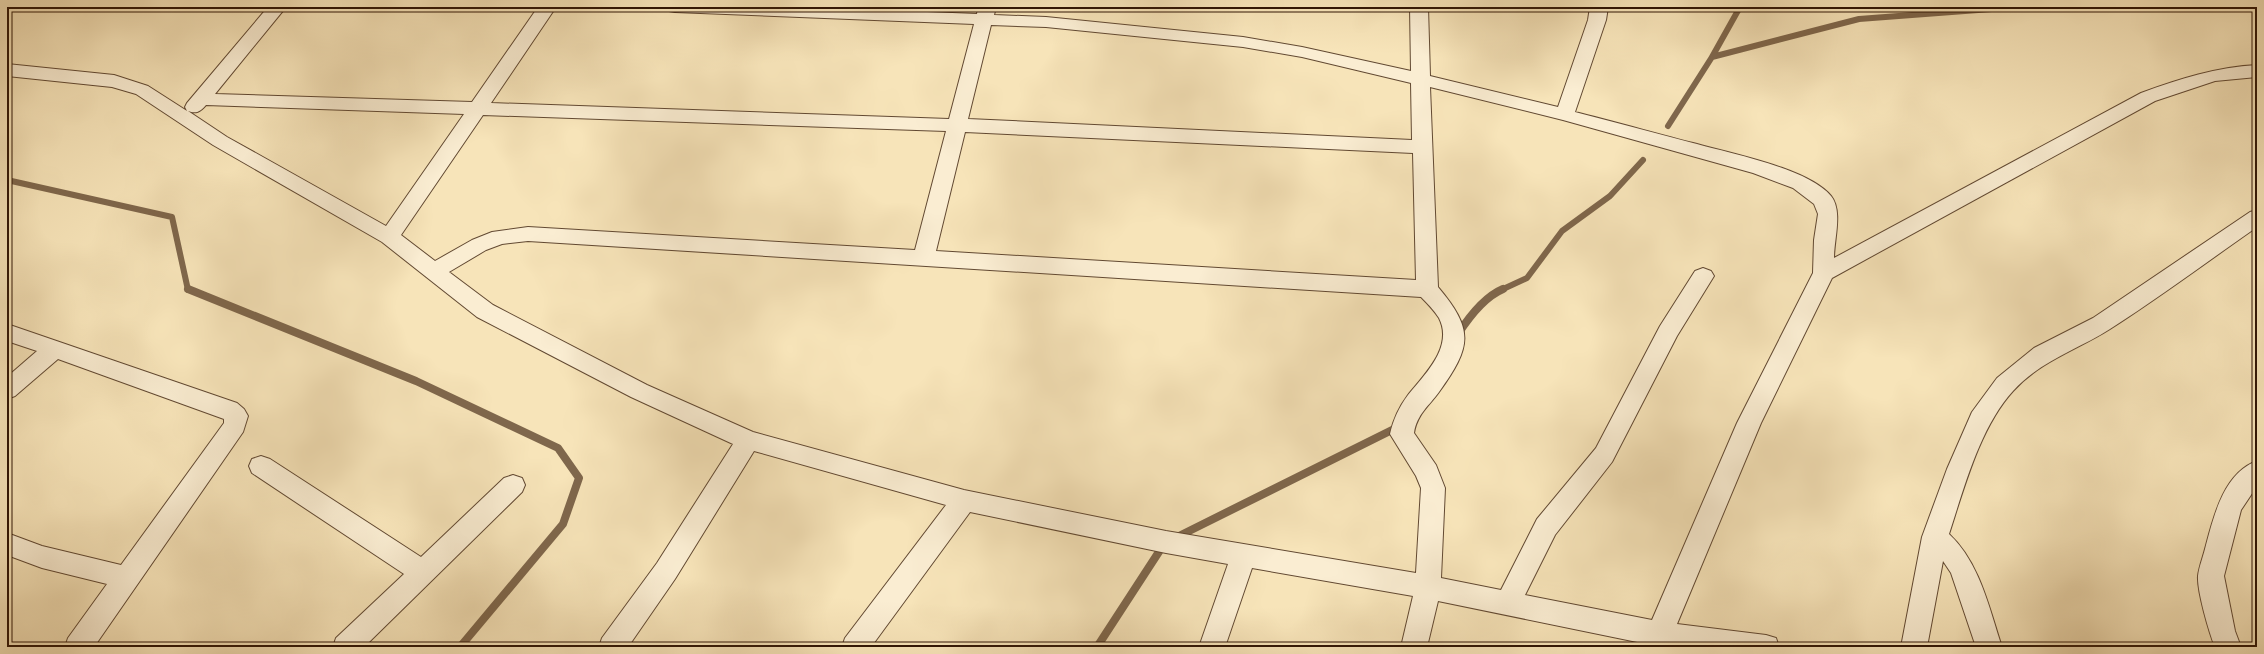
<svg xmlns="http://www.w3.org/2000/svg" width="2264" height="654" font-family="'EB Garamond',serif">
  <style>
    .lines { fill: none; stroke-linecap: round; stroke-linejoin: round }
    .stream-far1 { stroke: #7f674c; stroke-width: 6 }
    .stream { stroke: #7f674c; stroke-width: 8 }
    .minor-casing { stroke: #624932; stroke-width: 2 }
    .minor { fill: #faedd2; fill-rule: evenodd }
  </style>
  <rect width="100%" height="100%" fill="#f7e4b9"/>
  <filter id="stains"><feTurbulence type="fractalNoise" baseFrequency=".005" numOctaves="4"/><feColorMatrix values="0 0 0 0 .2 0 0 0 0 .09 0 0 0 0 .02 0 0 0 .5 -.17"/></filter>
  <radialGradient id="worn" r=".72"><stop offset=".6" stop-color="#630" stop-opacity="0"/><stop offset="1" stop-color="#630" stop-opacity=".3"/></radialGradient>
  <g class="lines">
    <path class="stream-far1" d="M1712 57 1740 7
      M1668 126 1712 57 1859 19 2018 7
      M7 180 172 217 188 290
      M1501 290 1527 278 1562 231 1610 196 1643 160"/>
    <path class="stream" d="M188 289 416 381 558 448 579 478 563 524 460 647
      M1458 334C1469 317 1484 297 1503 289
      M1175 538 1396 428
      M1097 647 1164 544"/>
    <g class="minor-casing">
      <path id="minor" d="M268 7H286L215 94 472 102 538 7H556L491 103 949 119 974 24 675 12 669 11 666 7H803L977 14 978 7H996L994 15 1046 17 1243 37 1302 47 1411 71 1410 7H1428L1430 76 1558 107 1588 20 1590 7H1608L1606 20 1575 112C1615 122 1654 133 1693 143 1728 153 1808 168 1831 196 1843 211 1834 239 1834 258L2141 93C2179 79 2217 67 2257 65V77L2215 81 2155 101 1832 278 1761 423 1677 624 1766 635 1776 638 1779 647H1641L1642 643 1438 601 1427 647H1401L1413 596 1252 568 1225 647H1199L1228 564 1166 553 970 512 871 647H842L845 638 946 505 754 451 675 579 628 647H599L602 638 657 563 733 444 631 397 477 317 382 242 213 145 136 94 112 87 7 76V64L114 75 148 86 187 111 185 107 187 103ZM991 25 1046 27 1243 47 1302 57 1411 83 1412 140 968 119ZM1430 87 1563 120 1753 173 1793 188 1814 204 1818 214 1814 240 1813 273 1737 423 1652 620 1525 595 1555 535 1612 462 1677 336 1714 276 1711 271 1703 268 1695 271 1660 326 1596 448 1537 519 1501 590 1441 578 1445 488 1436 465 1414 433C1417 414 1429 406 1439 392 1472 346 1474 330 1438 287ZM206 105 464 114 386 226 227 137 188 111C196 114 200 112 206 105ZM483 115 946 131 915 250 528 227 492 232 472 240 435 261 401 235ZM965 132 1413 153 1416 280 936 251ZM528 241 1421 297C1427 303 1434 310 1439 318 1454 347 1424 375 1408 395 1399 407 1393 420 1390 434L1416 476 1421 488 1416 573 1166 531 964 490 753 432 647 385 493 305 449 272 486 250 502 244Z
        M2257 210V227C2208 261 2160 297 2110 329 2077 350 2040 361 2013 391 1980 427 1964 488 1949 534 1980 563 1989 608 2002 647H1976L1951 573 1943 561 1927 647H1901L1922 537 1947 469 1972 412 1997 378 2034 348 2093 318 2250 212Z
        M7 324 237 403 244 409 248 416 243 432 94 647H65L68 638 107 584 42 568 7 555V533L42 546 121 565 224 423V419L58 359 15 396 7 399V377L37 351 7 341Z
        M261 456 270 459 421 557 504 478 513 475 522 478 525 485 522 492 364 647H333L336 638 404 574 252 473 249 466 252 459Z
        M2257 461V486L2241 510 2224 576 2235 631 2241 647H2215C2209 632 2197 591 2198 576 2199 567 2203 557 2205 549 2213 519 2223 473 2257 461Z"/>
    </g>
    <use href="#minor" class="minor"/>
  </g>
  <rect width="2264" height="654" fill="none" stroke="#f7e4b9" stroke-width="24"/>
  <rect x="8" y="8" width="2248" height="638" fill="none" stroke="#301505" stroke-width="2"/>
  <rect x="12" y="12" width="2240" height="630" fill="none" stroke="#301505"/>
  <rect width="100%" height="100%" filter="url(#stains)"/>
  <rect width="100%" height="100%" fill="url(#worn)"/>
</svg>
